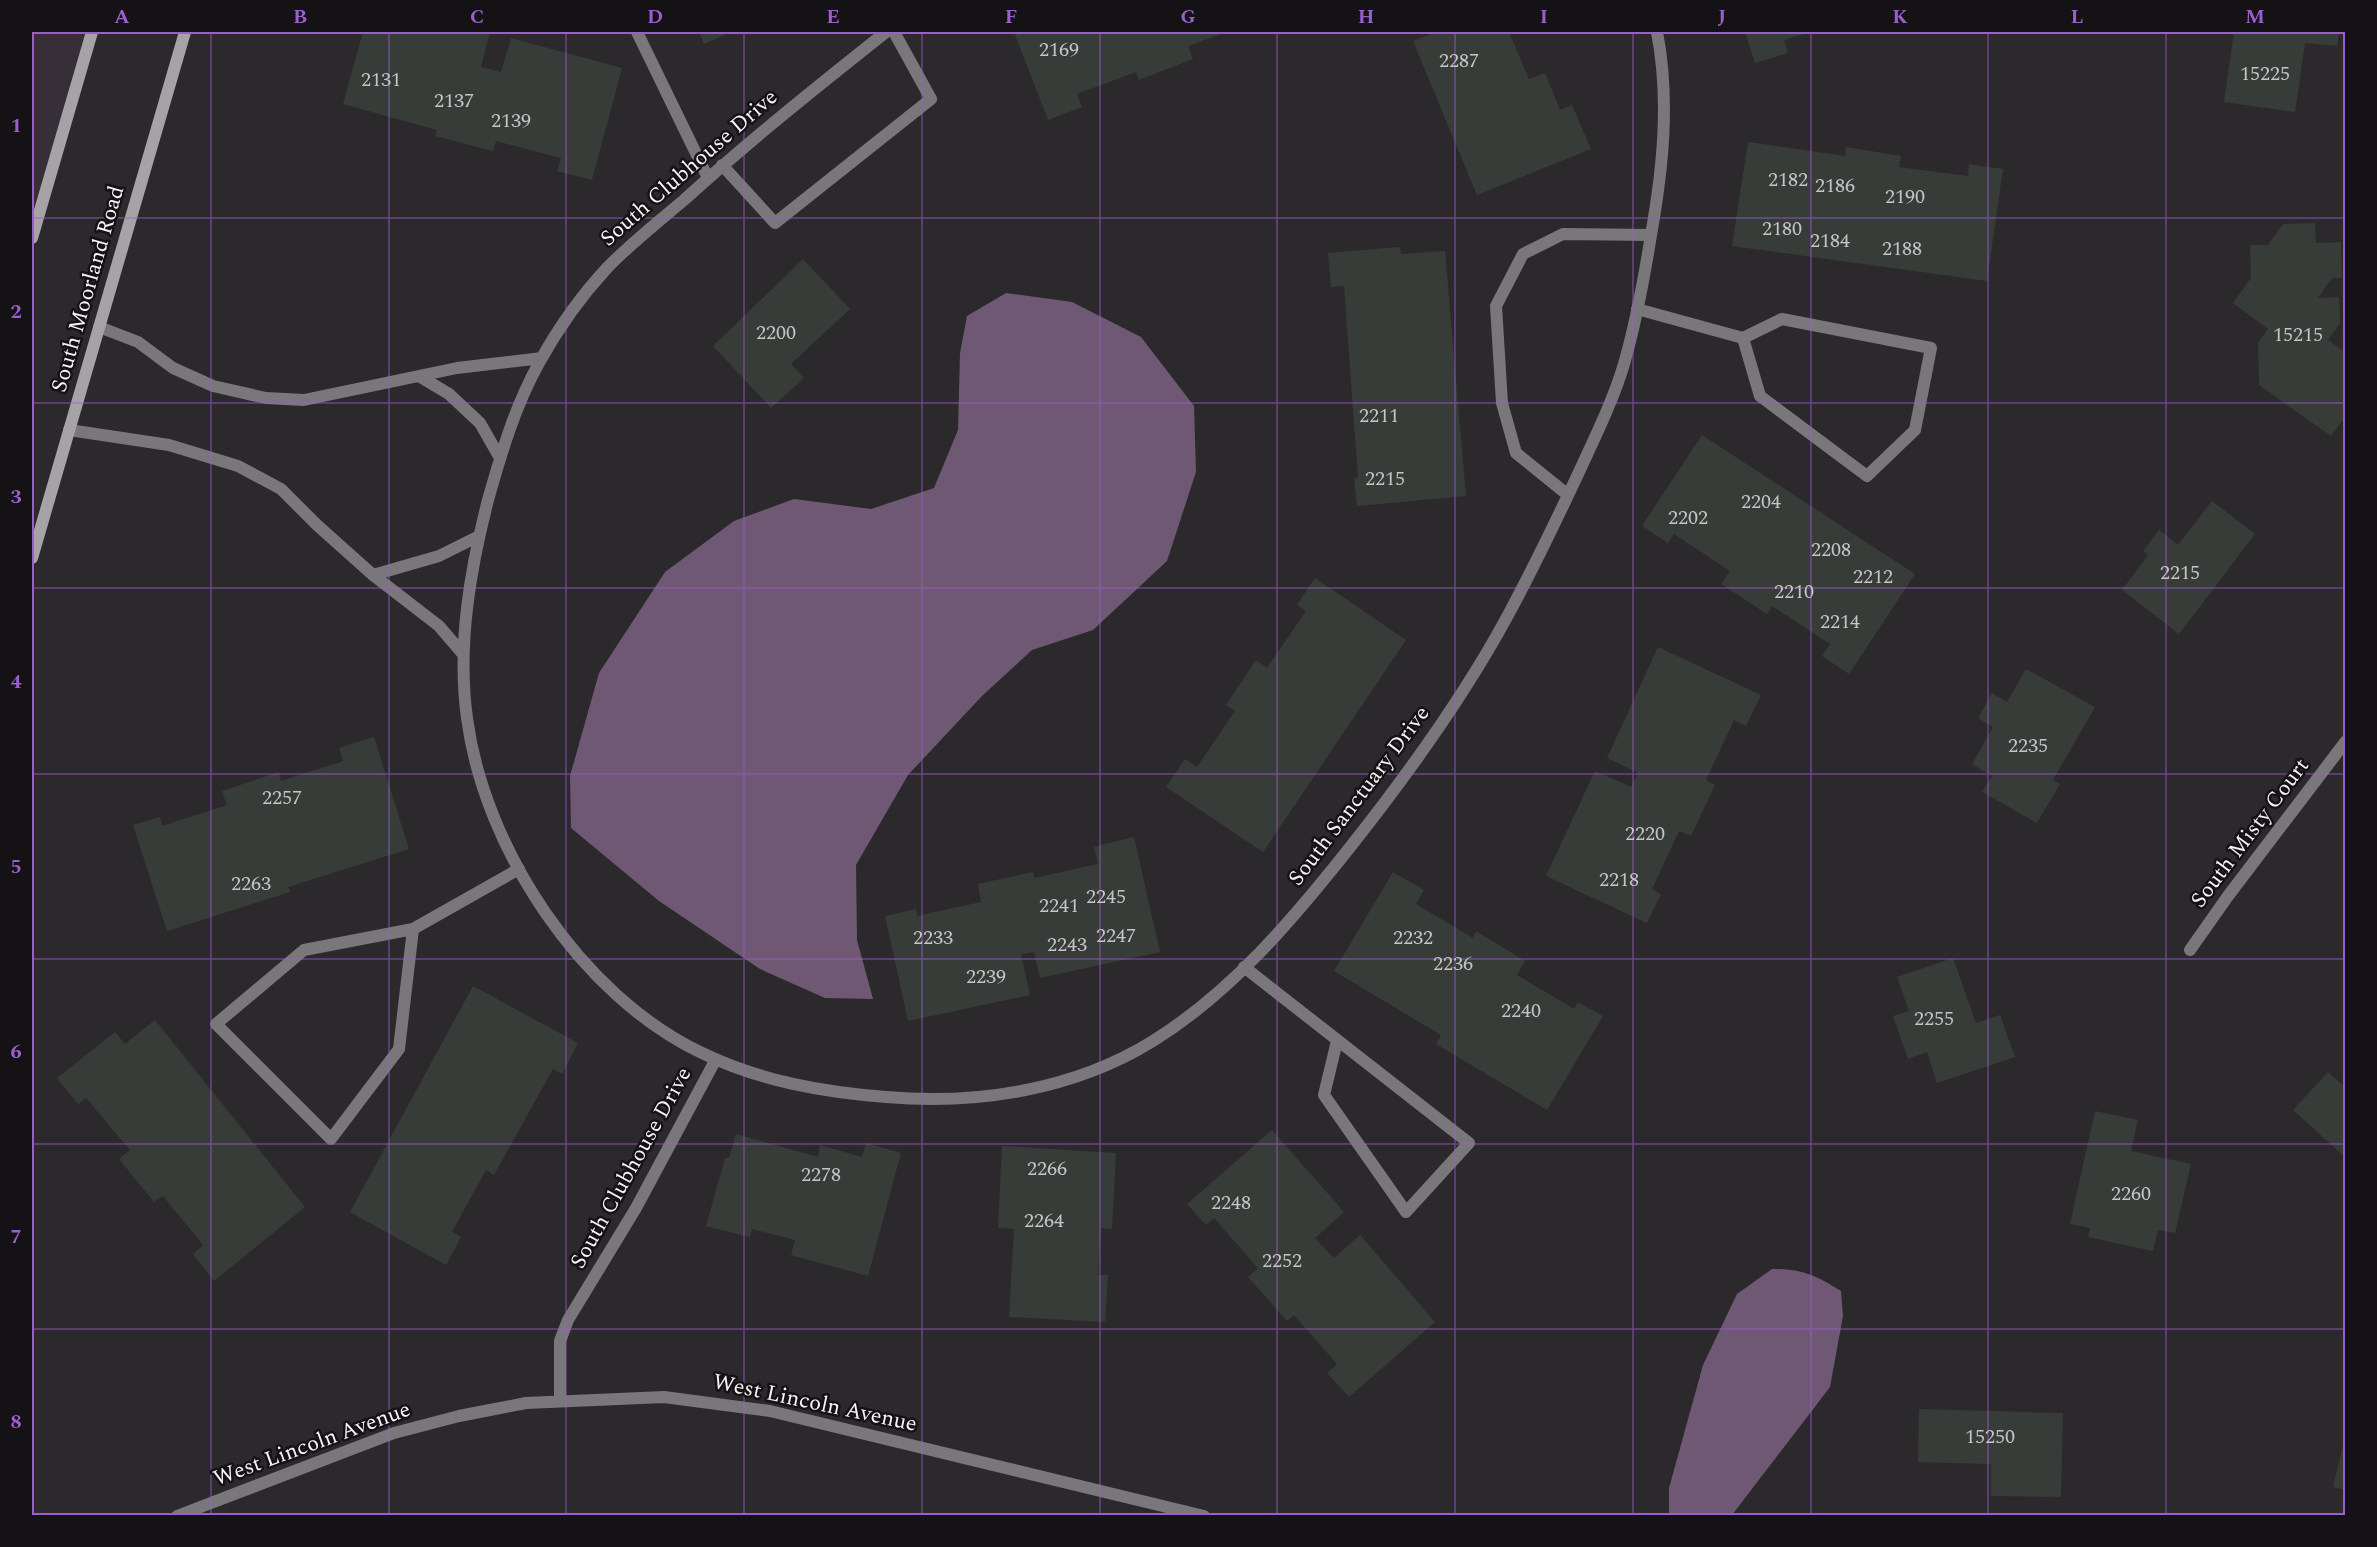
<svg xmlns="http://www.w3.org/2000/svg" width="2377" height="1547" font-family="Spectral,serif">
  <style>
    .built { fill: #362f38 }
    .water { fill: #6f5873 }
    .building { fill: #383c38 }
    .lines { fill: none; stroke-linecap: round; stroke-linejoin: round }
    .lane { stroke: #797779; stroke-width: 12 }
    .street { stroke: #797779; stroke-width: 12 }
    .secondary { stroke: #a6a3a7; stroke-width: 12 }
    .grid { fill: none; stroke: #9a5ecd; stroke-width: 1.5; stroke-opacity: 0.55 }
    .labels { text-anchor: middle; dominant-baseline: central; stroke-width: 5; stroke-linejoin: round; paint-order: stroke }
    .number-label { font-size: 20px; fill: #c6c5c6 }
    .street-label { font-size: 22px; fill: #f6f3f6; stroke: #141214 }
    .neatline { fill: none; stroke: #9a5ecd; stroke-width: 2 }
    .grid-label { font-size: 20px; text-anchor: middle; font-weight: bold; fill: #9a5ecd }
  </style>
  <rect width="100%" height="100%" fill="#2c292d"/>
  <path class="built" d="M32 32H92L32 238Z"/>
  <path class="water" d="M1006 293 1072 302 1141 337 1194 406 1196 472 1167 561 1093 630 1032 650 982 696 908 775 856 865 857 940 873 999 825 998 760 969 659 901 571 828 570 776 599 673 665 572 734 521 794 499 871 509 934 488 958 430 960 353 967 316Z
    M1772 1269C1803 1269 1815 1275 1841 1291L1843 1316 1830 1387 1732 1515H1669V1488L1703 1365 1737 1294Z"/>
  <path class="building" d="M363 32H490L481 67 501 72 511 38 622 68 592 180 557 171 561 158 496 141 493 151 435 136 437 130 343 104Z
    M699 32H740L732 35 731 32 704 44Z
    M1014 32H1226L1188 46 1193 59 1139 80 1136 72 1077 94 1082 107 1048 120Z
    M1436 32H1509L1529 79 1545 73 1560 110 1572 105 1591 149 1477 195 1413 41Z
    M1745 32H1811L1784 40 1788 53 1755 63Z
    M2234 32H2339L2337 46 2305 43 2295 112 2224 102Z
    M1748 142 1845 156 1846 147 1901 156 1899 167 1968 176 1969 164 2003 169 1987 281 1732 246Z
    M2315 223 2316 243 2341 242 2342 278H2332L2318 298 2339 297 2340 323 2328 340 2346 353V416L2331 436 2259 385 2258 343 2268 329 2233 303 2251 278 2250 245H2268L2283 224Z
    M1400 247 1401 254 1445 251 1466 496 1357 506 1354 478H1358L1344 286 1331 287 1328 253Z
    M803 259 850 309 791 364 804 378 771 408 713 346Z
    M1702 435 1915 574 1849 674 1822 656 1830 644 1772 606 1767 614 1721 584 1730 571 1674 534 1668 543 1642 526Z
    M2212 501 2255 534 2179 634 2122 590 2148 555 2143 551 2159 530 2178 545Z
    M1315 578 1406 640 1263 852 1166 787 1185 759 1197 767 1235 711 1226 705 1256 660 1267 668 1306 611 1297 605Z
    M1658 647 1761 695 1746 726 1734 720 1706 780 1715 785 1691 836 1679 831 1652 889 1661 894 1647 923 1546 876 1595 771 1631 787 1638 773 1607 758Z
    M2026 669 2095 707 2053 780 2060 784 2037 823 1982 792 1992 776 1972 764 1993 727 1978 718 1992 693 2007 702Z
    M374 737 409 849 288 887 290 892 167 931 133 825 160 817 162 826 227 805 222 791 279 772 281 781 343 761 339 748Z
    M1134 837 1160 952 1040 978 1034 952 1021 954 1030 995 908 1021 885 916 916 909 917 916 981 902 978 884 1033 872 1034 878 1098 864 1094 847Z
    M1393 872 1424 890 1416 904 1473 938 1476 931 1525 961 1517 975 1574 1009 1578 1002 1603 1016 1547 1110 1436 1044 1441 1035 1334 971Z
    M1953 958 1976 1023 2000 1015 2015 1057 1937 1083 1927 1052 1908 1059 1893 1016 1909 1011 1897 977Z
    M473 986 578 1043 562 1074 553 1069 494 1175 486 1170 452 1232 461 1237 446 1265 350 1212Z
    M155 1020 305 1207 214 1281 193 1254 203 1245 163 1196 154 1202 119 1159 130 1150 86 1098 78 1104 57 1078 115 1032 125 1044Z
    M2328 1072 2346 1088V1158L2293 1110Z
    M2095 1111 2138 1120 2131 1151 2191 1164 2175 1233 2158 1230 2153 1251 2088 1237 2090 1228 2070 1224Z
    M1272 1130 1344 1212 1315 1238 1334 1258 1360 1235 1435 1322 1349 1397 1327 1373 1337 1364 1294 1315 1287 1321 1248 1277 1258 1268 1214 1218 1206 1225 1187 1204Z
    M736 1134 818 1157 820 1145 862 1157 866 1143 901 1153 868 1276 791 1255 795 1240 752 1229 750 1237 706 1226 725 1158H729Z
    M1002 1146 1116 1153 1112 1229 1101 1228 1098 1275H1108L1105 1322 1009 1317 1014 1229 998 1228Z
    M1919 1409 2063 1413 2061 1497 1991 1496V1464L1918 1462Z
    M2345 1437H2346V1490L2333 1487Z"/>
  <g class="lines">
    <path class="lane" d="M637 32 708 178
      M722 165 775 223 931 99 894 32
      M1637 309 1743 338 1782 319 1931 348 1915 430 1867 476 1760 396 1743 338
      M413 929 399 1049 331 1139 216 1024 304 950 413 929 519 869
      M1244 967 1469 1143 1406 1212 1324 1095 1337 1041"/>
    <path class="street" d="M886 32C818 86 749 141 684 200 658 222 630 244 607 268 581 296 557 330 539 363 515 406 501 454 488 500 470 570 457 646 467 718 484 848 581 996 702 1053 760 1081 822 1092 886 1097 977 1105 1074 1090 1153 1041 1232 992 1294 918 1351 846 1408 774 1463 698 1507 617 1533 569 1556 521 1579 472 1595 437 1613 401 1624 364 1636 322 1644 279 1651 235 1663 168 1670 99 1657 32
      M99 327 138 342 173 368 213 386 266 398 304 400 457 368 542 358
      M419 376 449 394 480 423 500 458
      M69 430 169 445 238 466 281 489 317 525 373 575 439 626 463 654
      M1568 495 1516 453 1502 403 1496 306 1523 254 1563 234 1651 235
      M373 575 439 556 479 536
      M2190 950 2228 896 2346 741
      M560 1401V1341L568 1320 636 1208 716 1059
      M177 1516 394 1433 459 1416 526 1403 664 1397 770 1411 1204 1516"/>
    <path class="secondary" d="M32 238 92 32
      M32 558 185 32"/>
  </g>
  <path class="grid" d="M211 32V1516M389 32V1516M566 32V1516M744 32V1516M922 32V1516M1100 32V1516M1277 32V1516M1455 32V1516M1633 32V1516M1811 32V1516M1988 32V1516M2166 32V1516M32 218H2346M32 403H2346M32 588H2346M32 774H2346M32 959H2346M32 1144H2346M32 1329H2346"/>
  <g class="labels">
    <g class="number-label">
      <text x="1059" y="50">2169</text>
      <text x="1459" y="61">2287</text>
      <text x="2265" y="74">15225</text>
      <text x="381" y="80">2131</text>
      <text x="454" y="101">2137</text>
      <text x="511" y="121">2139</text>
      <text x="1788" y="180">2182</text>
      <text x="1835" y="186">2186</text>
      <text x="1905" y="197">2190</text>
      <text x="1782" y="229">2180</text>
      <text x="1830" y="241">2184</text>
      <text x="1902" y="249">2188</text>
      <text x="776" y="333">2200</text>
      <text x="2298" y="335">15215</text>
      <text x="1379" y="416">2211</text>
      <text x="1385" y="479">2215</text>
      <text x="1761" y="502">2204</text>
      <text x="1688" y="518">2202</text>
      <text x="1831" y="550">2208</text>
      <text x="2180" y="573">2215</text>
      <text x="1873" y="577">2212</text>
      <text x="1794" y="592">2210</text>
      <text x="1840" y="622">2214</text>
      <text x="2028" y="746">2235</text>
      <text x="282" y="798">2257</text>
      <text x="1645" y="834">2220</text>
      <text x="1619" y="880">2218</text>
      <text x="251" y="884">2263</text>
      <text x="1106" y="897">2245</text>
      <text x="1059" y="906">2241</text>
      <text x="1116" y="936">2247</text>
      <text x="933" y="938">2233</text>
      <text x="1413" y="938">2232</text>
      <text x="1067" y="945">2243</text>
      <text x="1453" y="964">2236</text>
      <text x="986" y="977">2239</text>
      <text x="1521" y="1011">2240</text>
      <text x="1934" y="1019">2255</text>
      <text x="1047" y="1169">2266</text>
      <text x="821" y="1175">2278</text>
      <text x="2131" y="1194">2260</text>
      <text x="1231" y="1203">2248</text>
      <text x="1044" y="1221">2264</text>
      <text x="1282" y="1261">2252</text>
      <text x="1990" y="1437">15250</text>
    </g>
    <g class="street-label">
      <text transform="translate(689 168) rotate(-41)">South Clubhouse Drive</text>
      <text transform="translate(88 289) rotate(-74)">South Moorland Road</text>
      <text transform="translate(1359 796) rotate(-53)">South Sanctuary Drive</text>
      <text transform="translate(2250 833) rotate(-53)">South Misty Court</text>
      <text transform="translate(631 1168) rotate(-61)">South Clubhouse Drive</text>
      <text transform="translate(815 1403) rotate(12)">West Lincoln Avenue</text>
      <text transform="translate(312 1444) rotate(-20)">West Lincoln Avenue</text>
    </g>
  </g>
  <rect width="2377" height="1547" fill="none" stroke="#141214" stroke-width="66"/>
  <rect x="33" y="33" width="2311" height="1481" class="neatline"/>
  <g class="grid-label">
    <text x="122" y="23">A</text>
    <text x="300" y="23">B</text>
    <text x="477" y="23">C</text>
    <text x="655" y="23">D</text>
    <text x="833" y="23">E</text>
    <text x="1011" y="23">F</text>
    <text x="1188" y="23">G</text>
    <text x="1366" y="23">H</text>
    <text x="1544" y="23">I</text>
    <text x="1722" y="23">J</text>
    <text x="1900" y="23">K</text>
    <text x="2077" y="23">L</text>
    <text x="2255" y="23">M</text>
    <text x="16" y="132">1</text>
    <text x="16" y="318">2</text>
    <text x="16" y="503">3</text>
    <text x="16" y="688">4</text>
    <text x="16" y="873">5</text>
    <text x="16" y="1058">6</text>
    <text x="16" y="1243">7</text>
    <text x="16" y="1428">8</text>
  </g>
</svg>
